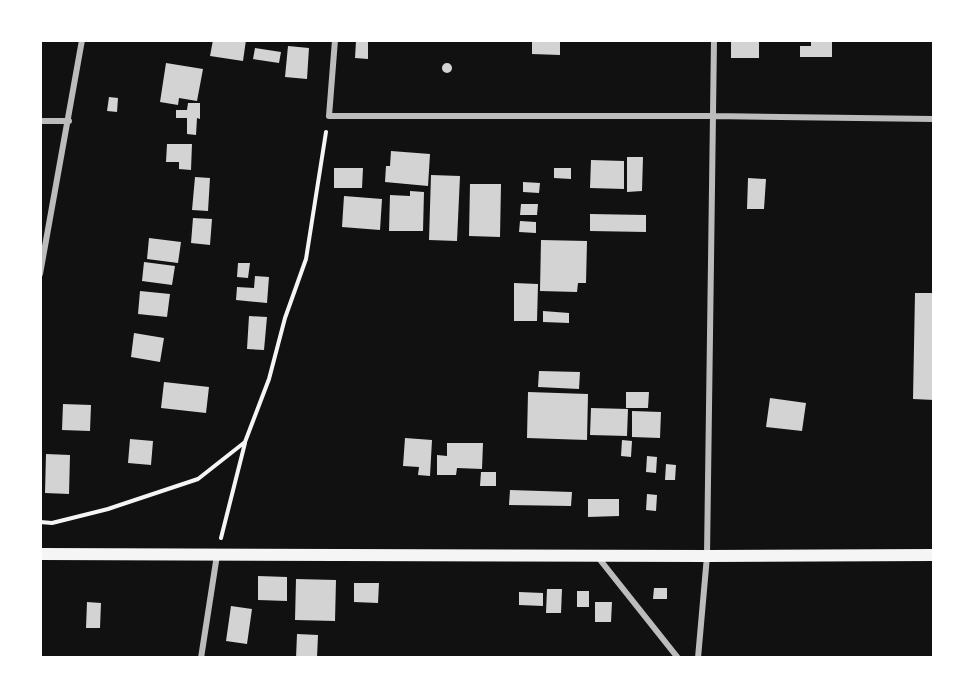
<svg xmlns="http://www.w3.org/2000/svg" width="974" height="698" font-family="Lato,sans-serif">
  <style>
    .building { fill: #d3d3d3 }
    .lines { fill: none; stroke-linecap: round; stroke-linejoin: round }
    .path { stroke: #f5f5f5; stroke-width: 4 }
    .minor { stroke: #bcbcbc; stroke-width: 6 }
    .secondary { stroke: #f5f5f5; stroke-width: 12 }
  </style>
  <rect width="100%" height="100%" fill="#111"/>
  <path class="building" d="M213 40H246L243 61 210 56Z
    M532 40H560V55L532 54Z
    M731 40H759V58H731Z
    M811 40H832V57H800V46H811Z
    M356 41 368 42V59L355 58Z
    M288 46 309 48 307 79 285 77Z
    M255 48 281 52 279 63 253 59Z
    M442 68a5 5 0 1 1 10 0a5 5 0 1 1-10 0Z
    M166 63 203 69 197 101 179 98 178 105 160 102Z
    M109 97 118 98 117 112 107 111Z
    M188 103H200V119L197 118 196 135 187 134V118H176V110H187Z
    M167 144H192L191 170 179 169V162H166Z
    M391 151 430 154 428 186 385 182 386 166H390Z
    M627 157H643L642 191 627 192Z
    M591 160 624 161V189L590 188Z
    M334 168H363L362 188H334Z
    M554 168H571V179L554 178Z
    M431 175 460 176 457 241 429 240Z
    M195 177 210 178 208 211 192 210Z
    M748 178 766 179 764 209H747Z
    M523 182 540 183 539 193 523 192Z
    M470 184H501L500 237 469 236Z
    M410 191 424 192 423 231H389L390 195 410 196Z
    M344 196 382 199 380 230 342 227Z
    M521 204H538L537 215H520Z
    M590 214 646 215V232L590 231Z
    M193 218 212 219 210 245 191 243Z
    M520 221 536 222V233L519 232Z
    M149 238 181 242 178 263 147 259Z
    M541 240 587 241 586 283H578L577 292 540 291Z
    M144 262 175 266 172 285 142 281Z
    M238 263H250L248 278 237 277Z
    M255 276 269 277 267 303 236 300 237 287 254 288Z
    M514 283 538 284 537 321H514Z
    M140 291 170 294 167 317 138 314Z
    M915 293H934V400L913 399Z
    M543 311 569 313V323L543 322Z
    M249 316 267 317 264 350 247 349Z
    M134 333 164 338 160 362 131 357Z
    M539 371 580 372 579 389 538 387Z
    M164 382 209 387 206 413 161 408Z
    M528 392 588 394 587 440 527 438Z
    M626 392H649L648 408H626Z
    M770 398 806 403 802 431 766 427Z
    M63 404 91 405 90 431 62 430Z
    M591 408 628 409 627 436 590 435Z
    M632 411 661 412 660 438 632 437Z
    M405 438 432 440 430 476 418 475 419 467 403 466Z
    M130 439 153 441 151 465 128 463Z
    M622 440 632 441 631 457 621 456Z
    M447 443H483L482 469 457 468 456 475H437V455L447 456Z
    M46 454 70 455 69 494 45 493Z
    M647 456 657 457 656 473 646 472Z
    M666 464 676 465 675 480H665Z
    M481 472H496V486H480Z
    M510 490 572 492 571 506 509 505Z
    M647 494 657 495 656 511 646 510Z
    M588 499H619V516L588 517Z
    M258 576 287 577V601L258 600Z
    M296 579 336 580 335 621 295 620Z
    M354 583H379L378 603 354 602Z
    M654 588H667V599H653Z
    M547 589H562L561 613H546Z
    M577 591H589V607H577Z
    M519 592 543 593V606L519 605Z
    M87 602 101 603 100 628H86Z
    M595 602H612L611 622H595Z
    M231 606 252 609 247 644 226 641Z
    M297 634 318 635 317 658H296Z"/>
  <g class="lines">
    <path class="path" d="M40 522 52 523 108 509 198 479 245 442 269 379 285 318 306 259 326 132
      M221 538 245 443"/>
    <path class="minor" d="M335 40 329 116H713L934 119
      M40 121H69
      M40 274 82 40
      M597 556 678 658
      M201 658 217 555
      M698 658 707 556 714 40"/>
    <path class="secondary" d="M40 554 707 556 934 555"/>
  </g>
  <rect width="974" height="698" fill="none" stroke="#ffffff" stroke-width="84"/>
</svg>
